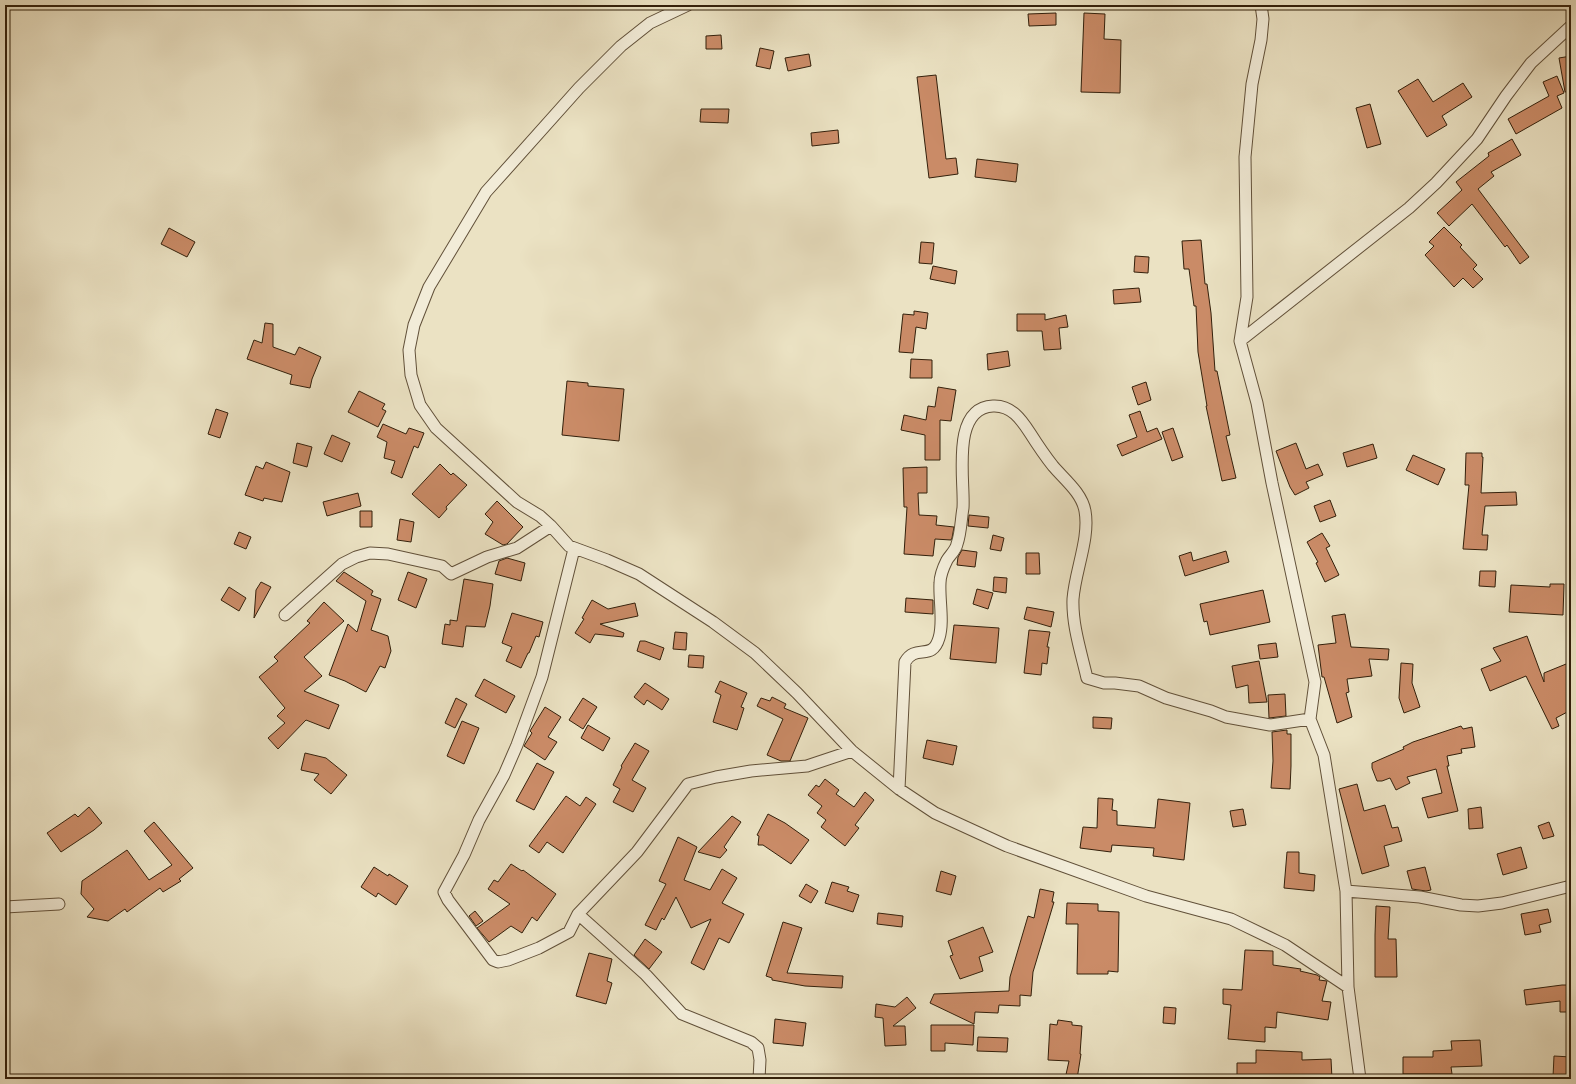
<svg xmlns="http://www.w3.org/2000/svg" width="1576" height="1084" font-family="Vollkorn,serif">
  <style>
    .building { fill: #ca8b67; stroke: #33200b }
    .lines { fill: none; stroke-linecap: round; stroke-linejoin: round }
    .minor-casing { stroke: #615039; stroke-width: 13 }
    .minor { stroke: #f2ecd8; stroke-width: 11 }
  </style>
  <rect width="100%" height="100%" fill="#ebe2c3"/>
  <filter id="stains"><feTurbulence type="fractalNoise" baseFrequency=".005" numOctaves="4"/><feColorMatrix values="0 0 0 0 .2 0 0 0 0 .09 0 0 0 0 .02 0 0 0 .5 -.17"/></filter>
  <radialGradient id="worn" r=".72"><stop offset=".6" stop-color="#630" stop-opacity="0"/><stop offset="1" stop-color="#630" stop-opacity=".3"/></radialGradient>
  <path class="building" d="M1056 13V25L1029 26 1028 14Z
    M1084 13 1105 14 1104 39 1121 40 1120 93 1081 92Z
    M721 35 722 49H706V36Z
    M760 48 774 51 770 69 756 66Z
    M809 54 811 66 788 71 785 58Z
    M1571 56V91L1565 92 1559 58Z
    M936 75 946 159 956 158 958 174 929 178 917 77Z
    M1557 76 1564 93 1557 96 1562 108 1516 134 1508 119 1549 96 1543 82Z
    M1418 79 1433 102 1463 83 1472 97 1442 116 1447 125 1427 137 1398 91Z
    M1370 104 1381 144 1367 148 1356 108Z
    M701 109H729L728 123 700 122Z
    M838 130 839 143 812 146 811 133Z
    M1512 139 1521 155 1491 172 1494 176 1478 189 1529 257 1520 264 1507 245 1505 247 1472 204 1449 226 1437 213 1462 190 1456 182 1489 156 1488 153Z
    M977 159 1018 164 1016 182 975 177Z
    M1444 227 1462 245 1460 247 1477 265 1473 269 1483 279 1473 288 1463 278 1454 287 1425 255 1434 246 1429 242Z
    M169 228 195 242 187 257 161 244Z
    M1201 240 1205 284H1207L1211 313 1215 371H1217L1230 435 1226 436 1236 478 1222 481 1206 406H1207L1198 352 1196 306H1194L1189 269H1184L1182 241Z
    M921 242 934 243 932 264 919 263Z
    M1135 256 1149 257 1148 273 1134 272Z
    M933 266 957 271 955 284 930 279Z
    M1139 288 1141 302 1114 304 1113 290Z
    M914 311 928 313 926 329 916 327 913 353 899 352 903 314 914 315Z
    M1017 314H1045V320L1066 315 1068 327 1059 328 1061 349 1044 350 1042 331H1017Z
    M265 323 273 324V347L295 355 299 347 321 357 312 379 310 388 290 384 292 375 247 359 254 340 262 343Z
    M1008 351 1010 366 988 370 987 354Z
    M911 359 932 360V378H910Z
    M567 381 588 383V386L624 389 619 441 562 435Z
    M1146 382 1151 400 1138 405 1132 387Z
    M938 387 956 390 951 421 940 420V460H925V435L901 430 904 415 926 420 928 406 935 407Z
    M359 391 385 404 382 409 386 411 378 427 348 412Z
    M216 409 228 413 220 438 208 434Z
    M1140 411 1147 432 1157 428 1162 439 1122 456 1117 445 1137 437 1129 415Z
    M383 424 406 434 409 428 424 433 418 448 414 446 402 478 391 473 395 461 384 458 387 442 377 437Z
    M1173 428 1183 457 1172 461 1162 432Z
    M332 435 350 443 342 462 324 454Z
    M297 443 312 447 307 467 293 463Z
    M1296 443 1306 469 1318 464 1323 475 1306 482 1309 488 1295 495 1290 487 1276 451Z
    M1373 444 1377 458 1347 467 1343 453Z
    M1466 453H1482V457H1483L1481 493 1516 492 1517 505 1485 506 1482 535H1488L1487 550 1463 549 1469 485H1465Z
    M1413 455 1445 469 1438 485 1406 470Z
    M266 462 290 472 282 502 264 498 263 501 245 495 256 466 263 469Z
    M440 464 451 475 453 473 467 485 446 507 447 509 439 518 412 494Z
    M927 467V493H918L919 515 937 516 936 525 954 527 952 538 951 540 935 539 933 556 904 554 907 507H904L903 468Z
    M358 493 361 506 327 516 323 502Z
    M1330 500 1336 516 1320 522 1314 506Z
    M497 501 523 527 507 544 503 545 485 534 493 522 485 514Z
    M360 511H372V527H360Z
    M969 515 989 517 988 528 968 526Z
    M400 519 414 522 411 542 397 540Z
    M239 532 251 537 246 549 234 544Z
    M1322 533 1330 546 1326 548 1339 575 1325 582 1316 563 1318 562 1307 542Z
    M993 535 1004 538 1001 551 990 549Z
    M962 550 977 552 975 567 957 565 958 557Z
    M1226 551 1229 562 1185 576 1179 556 1191 552 1193 561Z
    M1026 553H1039L1040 574H1026Z
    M507 558 525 563 521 581 495 574 499 561Z
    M1480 571H1496L1495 587 1479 586Z
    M344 572 373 591 371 595 381 599 371 630 388 636 391 651 385 668 380 666 366 692 345 681 329 675 348 624 357 632 366 601 336 581Z
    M408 572 427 579 416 608 398 600Z
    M994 577 1007 578 1006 593 993 591Z
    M464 579 493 584 490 606 485 627 466 626 463 647 442 644 445 624 450 625V620L457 621Z
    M261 582 271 587 254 618 256 590Z
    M1550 584H1564L1563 615 1509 612 1511 585 1550 587Z
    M229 587 246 598 239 611 221 600Z
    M977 589 993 593 988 609 973 604Z
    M1263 590 1270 622 1210 635 1207 621 1204 622 1200 604Z
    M906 598 933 600V614L905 612Z
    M592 600 608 609 635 603 638 616 600 624 624 633 623 637 595 634 590 643 575 633 584 619 582 618Z
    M324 602 344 621 304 657 322 676 304 691 339 705 329 729 306 720 278 749 268 738 285 723 277 716 285 708 259 677 278 661 274 657 310 623 307 621Z
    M1027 607 1054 612 1051 627 1024 619Z
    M512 613 543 622 539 637 536 636 529 653H528L521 668 506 661 512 647 502 643Z
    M1345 614 1351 647 1389 649 1388 660 1369 659 1372 676 1347 679 1349 692 1346 693 1352 717 1337 723 1324 677H1322L1318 645 1336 643 1332 616Z
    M954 625 999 628 996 663 950 659Z
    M1029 630 1050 632 1047 647H1049L1047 664 1042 663 1041 675 1024 673Z
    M675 632 687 633 686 650 673 649Z
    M1527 636 1544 682V673L1571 662V710L1556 718 1559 726 1552 729 1526 676 1490 691 1481 669 1501 661 1493 648Z
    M640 641H645L664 648 660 660 637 651Z
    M1276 643 1278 657 1260 659 1258 645Z
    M689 655 704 656 703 668 688 667Z
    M1259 661 1267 702 1249 703 1248 685 1236 688 1232 666Z
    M1401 663 1413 664 1412 683 1420 707 1404 713 1399 698Z
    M484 679 515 696 506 713 475 696Z
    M720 681 747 693 741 707 744 708 737 730 713 722 721 695 715 692Z
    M645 683 669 699 662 710 647 700 644 705 634 697Z
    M1285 694 1286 716 1269 718 1268 695Z
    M772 697 786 704 784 708 808 718 790 761H781L767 755 783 719 757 706 761 698 770 701Z
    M456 698 467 704 455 728 445 723Z
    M583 698 597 707 583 729 569 720Z
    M545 707 561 717 548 737 557 742 545 760 524 746 532 733 530 731Z
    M1093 717 1112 718 1111 729 1093 728Z
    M462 721 479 728 464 764 447 756Z
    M588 725 610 738 603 751 581 738Z
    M1461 726 1463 729 1472 727 1475 747 1461 749 1462 753 1447 756 1449 766H1447L1458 811 1428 818 1422 798 1442 793 1436 769 1407 777 1410 783 1396 790 1390 778 1382 781H1377L1372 768V763L1404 749 1403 747 1413 742Z
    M1287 730V734H1291V766L1290 789 1271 788 1273 761 1272 732Z
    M927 740 957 746 953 765 923 758Z
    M635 743 649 751 632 780 646 788 633 812 613 802 620 789 613 785 622 767 621 766Z
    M305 753 326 758 347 775 331 794 314 780 319 774 301 770Z
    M537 763 554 772 534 810 516 801Z
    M825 779 839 790 836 794 854 807 865 792 874 800 855 825 859 828 845 846 821 827 826 820 817 813 822 806 808 795 816 785 819 787Z
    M1357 784 1364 811 1385 805 1392 828 1398 827 1402 841 1384 846 1389 866 1362 874 1339 789Z
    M566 796 580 806 586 797 596 804 563 853 547 842 539 853 529 846Z
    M1098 798 1113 799 1112 810 1117 811V825L1155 828 1158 799 1190 803 1184 860 1153 856 1154 848 1112 845 1111 852 1080 848 1083 827 1097 828Z
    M89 807 102 823 94 830 61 852 47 833 75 814 78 817Z
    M1481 807 1483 828 1469 829 1468 809Z
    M1243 809 1246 825 1233 827 1230 811Z
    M768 814 785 823 809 840 791 864 763 845H758L759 836 757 835Z
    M732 816 741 822 724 847 727 850 720 858 698 852Z
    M154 822 193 868 179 879 181 881 163 892 160 888 127 912 125 909 108 921 87 917 94 909 81 894 82 881 127 850 149 880 172 865 144 831Z
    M1549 822 1554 836 1543 839 1538 826Z
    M678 837 697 847 684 880 710 890 722 869 737 878 722 903 744 914 729 943 719 938 704 970 691 963 711 919 691 928 676 897 664 920 662 918 656 930 645 925 666 884 659 881Z
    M1521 847 1527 868 1503 875 1497 854Z
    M1287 852H1299V873L1315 875 1314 891 1284 888Z
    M511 864 522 871 523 870 556 894 537 921 532 917 522 933 511 926 489 942 477 928 510 904 488 889 494 880 498 882Z
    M374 867 388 876 389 874 408 886 396 905 378 893 376 897 361 887Z
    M1425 867 1431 890 1426 891 1412 889 1407 871Z
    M941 871 956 876 951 895 936 891Z
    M832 882 849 887 847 891 859 895 853 912 825 903Z
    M806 884 818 891 811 903 799 896Z
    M1040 889 1054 892 1052 902H1054L1033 972 1031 996 1020 995V1006L999 1005 998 1013 975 1012 974 1024 930 1003 934 994 1009 991 1010 977 1028 916 1034 918Z
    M1067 903 1098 904V911L1119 912 1118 972 1108 971V974H1077L1078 924H1066Z
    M1376 906 1390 907 1388 939H1396L1397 977H1375V935Z
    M1548 909 1551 922 1539 925 1541 932 1525 935 1521 914Z
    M475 911 483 921 476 926 469 916Z
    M878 913 903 916 902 927 877 924Z
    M783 922 802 928 787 973 843 976 842 988 805 986 772 980V978L766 976Z
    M983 927 993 952 979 957 983 971 960 979 950 956 953 955 948 941Z
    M645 939 662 952 649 969 634 955Z
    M1245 950 1273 951V965L1301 969 1300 971 1317 975 1320 977 1319 980 1327 981 1322 1001 1331 1002 1328 1020 1277 1012 1276 1028 1265 1027V1042L1228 1039 1231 1005 1223 1004V989L1242 990Z
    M589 953 612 959 607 981 612 983 606 1004 576 996Z
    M1562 985H1571V1012H1560V1001L1526 1005 1524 990Z
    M907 997 916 1008 893 1026H905L906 1045 885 1046 883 1018 875 1017 876 1004 895 1007Z
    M1164 1007 1176 1008 1175 1024 1163 1023Z
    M775 1019 806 1023 803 1046 773 1043Z
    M1058 1020 1072 1022V1025L1082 1026 1080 1054H1081L1077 1079H1065L1069 1061 1048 1060 1050 1024 1057 1025Z
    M931 1025H974L973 1045 945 1043V1051H931Z
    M978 1037 1008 1038 1007 1052 977 1051Z
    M1480 1040 1482 1066 1451 1067 1452 1074H1403V1057H1433V1051L1452 1050 1451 1041Z
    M1256 1050 1302 1052V1060L1331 1059 1332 1079H1273V1075L1237 1076V1063H1256Z
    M1554 1056 1571 1057V1078L1553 1077Z"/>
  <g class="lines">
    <g class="minor-casing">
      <path id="minor" d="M688 5 650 23 621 46 579 88 486 192 429 287 414 325 409 350 411 375 420 405 436 428 517 502 540 516 551 526 569 546 607 560 639 574 713 622 755 653 797 693 852 751 899 789 935 813 1007 846 1146 896 1231 919 1285 945 1348 987
        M1261 5 1263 19 1261 40 1252 84 1245 157 1247 297 1240 341 1257 403 1272 483 1315 682 1310 719 1324 755 1346 891 1348 987 1360 1079
        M1240 341 1409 208 1436 183 1477 139 1506 96 1531 63 1571 26
        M574 549 542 677 517 745 504 775 479 820 464 855 444 892 448 900 493 960 498 962 508 960 539 948 569 932 578 914 637 852 688 784 716 777 751 771 807 766 852 751
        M285 615 342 564 356 557 370 553 388 554 442 566 451 574 487 557 517 548 551 526
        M899 789 905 662C916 643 932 662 939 638 944 622 939 600 940 583 940 576 944 566 947 560 950 555 956 550 957 544 961 533 961 519 963 508 965 481 950 408 993 406 1011 405 1021 419 1030 433 1037 444 1045 456 1053 466 1064 479 1082 493 1085 511 1090 538 1075 571 1073 599 1072 625 1081 652 1087 678L1104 683H1115L1139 686 1166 698 1211 711 1226 717 1270 725 1310 719
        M1346 891 1420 897 1461 905 1478 906 1502 903 1571 886
        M5 907 59 904
        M578 914 646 975 682 1014 751 1042 758 1048 760 1060 759 1079"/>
    </g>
    <use href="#minor" class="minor"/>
  </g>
  <rect width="1576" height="1084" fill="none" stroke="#ebe2c3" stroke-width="20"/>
  <rect x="6" y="6" width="1564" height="1072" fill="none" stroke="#33200b" stroke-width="2"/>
  <rect x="10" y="10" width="1556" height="1064" fill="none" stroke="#33200b"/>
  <rect width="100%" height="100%" filter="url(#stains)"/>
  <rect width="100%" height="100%" fill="url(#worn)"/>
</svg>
